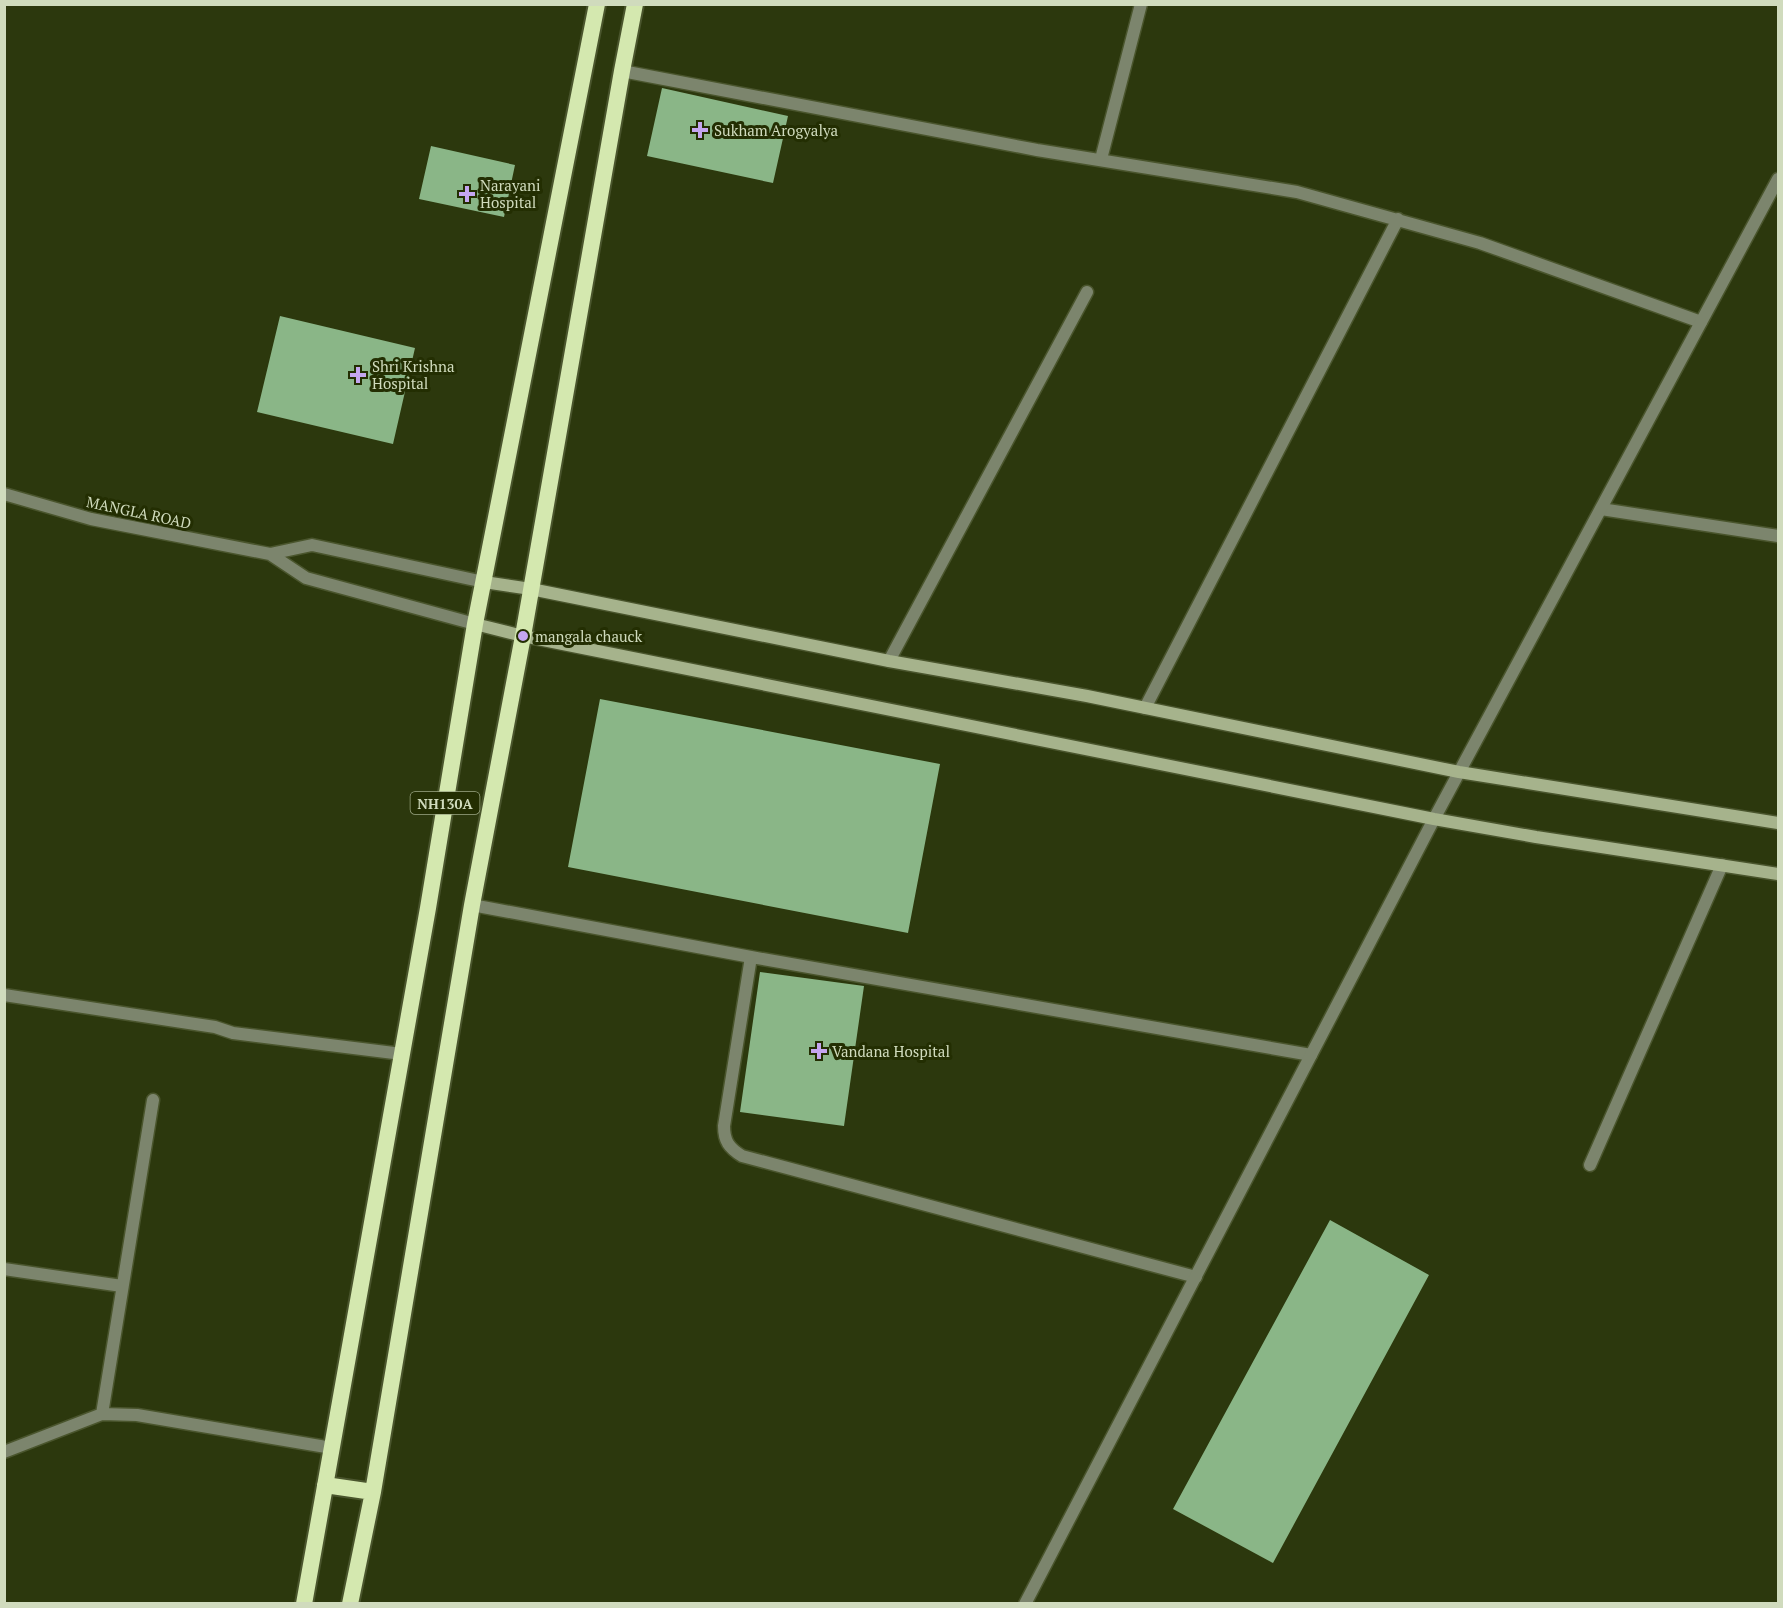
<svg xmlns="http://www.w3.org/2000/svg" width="1783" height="1608" font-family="'PT Serif',serif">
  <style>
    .building { fill: #8ab687 }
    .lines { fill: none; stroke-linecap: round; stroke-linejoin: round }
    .service-casing { stroke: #4a552d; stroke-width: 15 }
    .minor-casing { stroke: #4a552d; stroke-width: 15 }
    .tertiary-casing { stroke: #4a552d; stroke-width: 15 }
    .secondary-casing { stroke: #4a552d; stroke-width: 15 }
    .trunk-casing { stroke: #4a552d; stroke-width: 20 }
    .service { stroke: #7c856d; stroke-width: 12 }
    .minor { stroke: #7c856d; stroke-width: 12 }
    .tertiary { stroke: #7c856d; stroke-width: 12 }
    .secondary { stroke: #a6b38c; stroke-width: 12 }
    .trunk { stroke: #d4e8af; stroke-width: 16 }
    .poi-dot { fill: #c5a6f0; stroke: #232e02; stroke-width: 2 }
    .labels { text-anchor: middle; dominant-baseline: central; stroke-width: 6; stroke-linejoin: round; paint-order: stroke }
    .shield { fill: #232e02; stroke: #9ca785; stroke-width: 1.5 }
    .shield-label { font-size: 14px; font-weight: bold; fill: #d0dbbd }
    .poi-label { font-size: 15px; fill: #d0dbbd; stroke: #232e02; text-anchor: start }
    .street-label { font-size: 15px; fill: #d0dbbd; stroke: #232e02 }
  </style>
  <rect width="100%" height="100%" fill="#2c380d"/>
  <path class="building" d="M662 88 788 116 773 183 647 156Z
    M431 146 515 165 504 217 419 199Z
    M280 316 415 348 393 444 257 412Z
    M600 699 940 764 908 933 568 867Z
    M760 972 864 986 844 1126 740 1112Z
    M1330 1220 1429 1275 1273 1563 1173 1509Z"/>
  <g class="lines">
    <g class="service-casing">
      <path id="service" d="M1590 1165 1722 865"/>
    </g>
    <g class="minor-casing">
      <path id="minor" d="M622 71 1037 150 1297 192 1480 243 1701 322
        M1101 159 1141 4
        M4 494 91 519 270 554 306 578 475 624
        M1601 509 1778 536
        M270 554 312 545 484 582
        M889 661 1087 292
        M1145 708 1398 219
        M472 905 751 957 1311 1055
        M751 957 724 1126C724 1141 729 1148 742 1156L1196 1277
        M4 995 215 1027 233 1033 402 1054
        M4 1269 122 1286
        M102 1414 153 1100
        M4 1452 102 1414 137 1415 332 1448"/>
    </g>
    <g class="tertiary-casing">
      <path id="tertiary" d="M1025 1604 1434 819 1778 179"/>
    </g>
    <g class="secondary-casing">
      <path id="secondary" d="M484 582 531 589 889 661 1087 696 1459 772 1778 823
        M475 624 523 636 1434 819 1536 837 1778 874"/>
    </g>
    <g class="trunk-casing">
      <path id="trunk" d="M325 1485 373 1492
        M304 1604 428 908 475 624 597 4
        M350 1604 373 1492 472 905 523 636 622 71 635 4"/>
    </g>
    <use href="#service" class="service"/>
    <use href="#minor" class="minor"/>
    <use href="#tertiary" class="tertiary"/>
    <use href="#secondary" class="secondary"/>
    <use href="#trunk" class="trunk"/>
  </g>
  <g class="poi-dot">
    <path d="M697 121h6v6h6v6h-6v6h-6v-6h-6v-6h6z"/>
    <path d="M464 185h6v6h6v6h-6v6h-6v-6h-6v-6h6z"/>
    <path d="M355 366h6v6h6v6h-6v6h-6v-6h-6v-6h6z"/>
    <circle cx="523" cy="636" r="6"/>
    <path d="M816 1042h6v6h6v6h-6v6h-6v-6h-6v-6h6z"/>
  </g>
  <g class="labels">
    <rect class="shield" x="410.5" y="792" width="69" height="22" rx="4.5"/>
    <g class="shield-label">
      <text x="445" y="803">NH130A</text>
    </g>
    <g class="poi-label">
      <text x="714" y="130">Sukham Arogyalya</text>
      <text x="480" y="185">Narayani<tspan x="480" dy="17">Hospital</tspan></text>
      <text x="372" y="366">Shri Krishna<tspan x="372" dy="17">Hospital</tspan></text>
      <text x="535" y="636">mangala chauck</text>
      <text x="832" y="1051">Vandana Hospital</text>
    </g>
    <g class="street-label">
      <text transform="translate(139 512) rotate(12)">MANGLA ROAD</text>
    </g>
  </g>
  <rect width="1783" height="1608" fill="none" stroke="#d0dbbd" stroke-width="12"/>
</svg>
